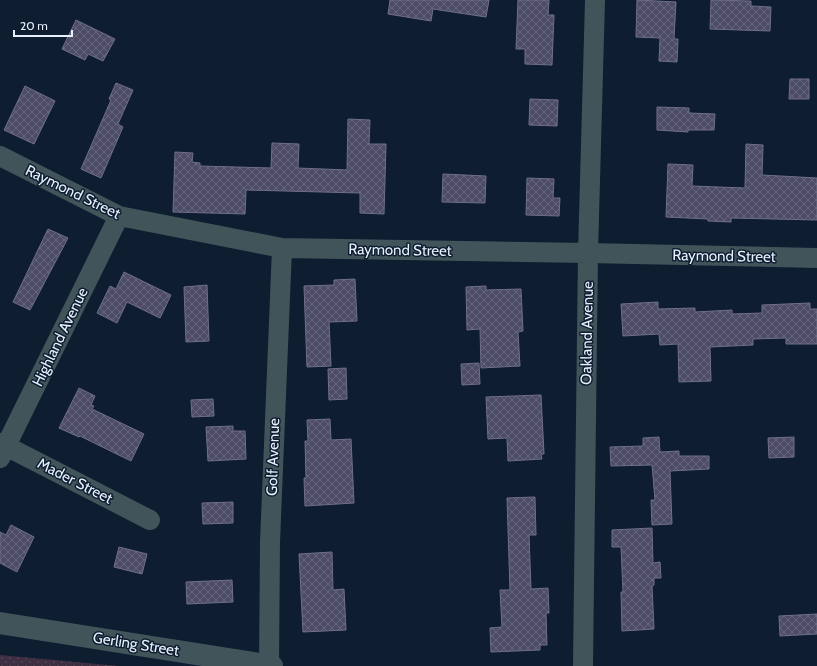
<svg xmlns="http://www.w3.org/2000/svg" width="817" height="666" font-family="Cabin,sans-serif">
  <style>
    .park { fill: url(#park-dots) }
    .building { fill: url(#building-cross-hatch); stroke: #706f8a }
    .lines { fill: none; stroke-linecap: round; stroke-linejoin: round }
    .minor { stroke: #41545a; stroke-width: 20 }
    .tertiary { stroke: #41545a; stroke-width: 22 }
    .labels { text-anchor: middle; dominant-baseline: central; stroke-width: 3; stroke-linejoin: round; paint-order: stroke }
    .street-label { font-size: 15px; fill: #e7f1fe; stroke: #0e1d30 }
  </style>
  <defs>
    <pattern id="park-dots" width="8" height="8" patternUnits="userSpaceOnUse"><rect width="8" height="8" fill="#3e3042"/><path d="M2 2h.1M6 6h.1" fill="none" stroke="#514455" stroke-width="1.8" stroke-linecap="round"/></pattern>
    <pattern id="building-cross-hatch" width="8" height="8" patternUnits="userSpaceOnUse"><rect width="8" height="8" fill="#4d4c66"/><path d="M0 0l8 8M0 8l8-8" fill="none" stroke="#67667d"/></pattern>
  </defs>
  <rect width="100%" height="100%" fill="#0e1d30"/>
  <path class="park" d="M0 655 119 666H0Z"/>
  <path class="building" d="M390 0H489L486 17 433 9 431 21 388 14Z
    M518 0H549L548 15H554L552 65 525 64V49H516Z
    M637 0 676 2 674 39H678L677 62 659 61 660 38 636 37Z
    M711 0 751 1V6L771 7 770 31 710 29Z
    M76 20 115 39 103 61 88 54 85 60 62 49Z
    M790 79H809V99H789Z
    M116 83 133 90 118 124 123 127 101 178 81 169 111 100 109 99Z
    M25 86 55 101 34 144 4 130Z
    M530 99 558 100 557 126 529 125Z
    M657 107 689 108V113L715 114 714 130H688V132L657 130Z
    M348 119 370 120 369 144H386L384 214 360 213V193L246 190 245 214 173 212 175 152 193 153 192 162 200 163V166L271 168 272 143 299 144 298 168 347 170Z
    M746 144 763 145 762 175 817 178V220L731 218V222L708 221V219L666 217 668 164 693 165 692 186 745 188Z
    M443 174 486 176 485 203 442 202Z
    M527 178 554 179 553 198H560L559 216 526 215Z
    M48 229 68 238 30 310 13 302Z
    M124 272 171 295 160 318 127 302 117 323 97 313 110 286 116 289Z
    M355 279 357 321 329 322 331 366 307 367 304 286 334 285V280Z
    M207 285 209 341 186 342 184 287Z
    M486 286V290L521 289 523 331 518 332 520 366 481 368 480 329 467 330 466 287Z
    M658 302V309L695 308V312L732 310V314L762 313V305L810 303V309H817V344H786V338L753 339V345L710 347 711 381 679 382 678 344 660 345 659 334 623 336 621 304Z
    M479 363 480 384 462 385 461 364Z
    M346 368 347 399 329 400 328 369Z
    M79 388 95 396 91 405 94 406 92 409 144 434 131 461 80 436 79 437 59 428Z
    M541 395 544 454H541L542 459 508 461 507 438 488 439 486 397Z
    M213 399 214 416 192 417 191 400Z
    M330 419 331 440 351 439 354 503 305 506 304 478H306L305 441H308L307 420Z
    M233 426V431H245L246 459 208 461 206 427Z
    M659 437 660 452 679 451V456H709V469L670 471 672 524 652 525 651 500H655L652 465 611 466 610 447 643 446V438Z
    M794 437V457L769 458 768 438Z
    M535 497 536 535H529L531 589 548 588 549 613H546L547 645H540V650L491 652 490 628 502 627 500 590H510L507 498Z
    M233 502V523L203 524 202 503Z
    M11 525 34 537 17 572 0 563V532L6 535Z
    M652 528 653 563 660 562 661 578H654V585L652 586 654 629 622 631 621 592H623L621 547H612V530Z
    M119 547 147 554 142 574 114 567Z
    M332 552 333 590 344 589 346 630 303 632 299 554Z
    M232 580 233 602 187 604 186 582Z
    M817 614V634L780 636 779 616Z"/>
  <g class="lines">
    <path class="minor" d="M0 156 119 216 282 248 588 253 817 258
      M0 443 150 520
      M0 458 119 216
      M269 666 270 542 282 248
      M583 666 588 253 595 0"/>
    <path class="tertiary" d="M0 623 272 666"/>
  </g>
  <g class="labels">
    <g class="street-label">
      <text transform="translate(73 192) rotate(26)">Raymond Street</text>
      <text transform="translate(400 250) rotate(1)">Raymond Street</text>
      <text transform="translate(724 256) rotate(1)">Raymond Street</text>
      <text transform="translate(587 333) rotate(-89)">Oakland Avenue</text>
      <text transform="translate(60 337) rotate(-64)">Highland Avenue</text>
      <text transform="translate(273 457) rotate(-88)">Golf Avenue</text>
      <text transform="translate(75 481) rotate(27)">Mader Street</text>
      <text transform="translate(136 644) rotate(9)">Gerling Street</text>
    </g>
  </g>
  <path d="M14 30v6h58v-6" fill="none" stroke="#e7f1fe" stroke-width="2"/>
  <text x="20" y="30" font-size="12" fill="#e7f1fe" stroke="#0e1d30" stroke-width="3" paint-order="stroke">20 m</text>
</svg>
